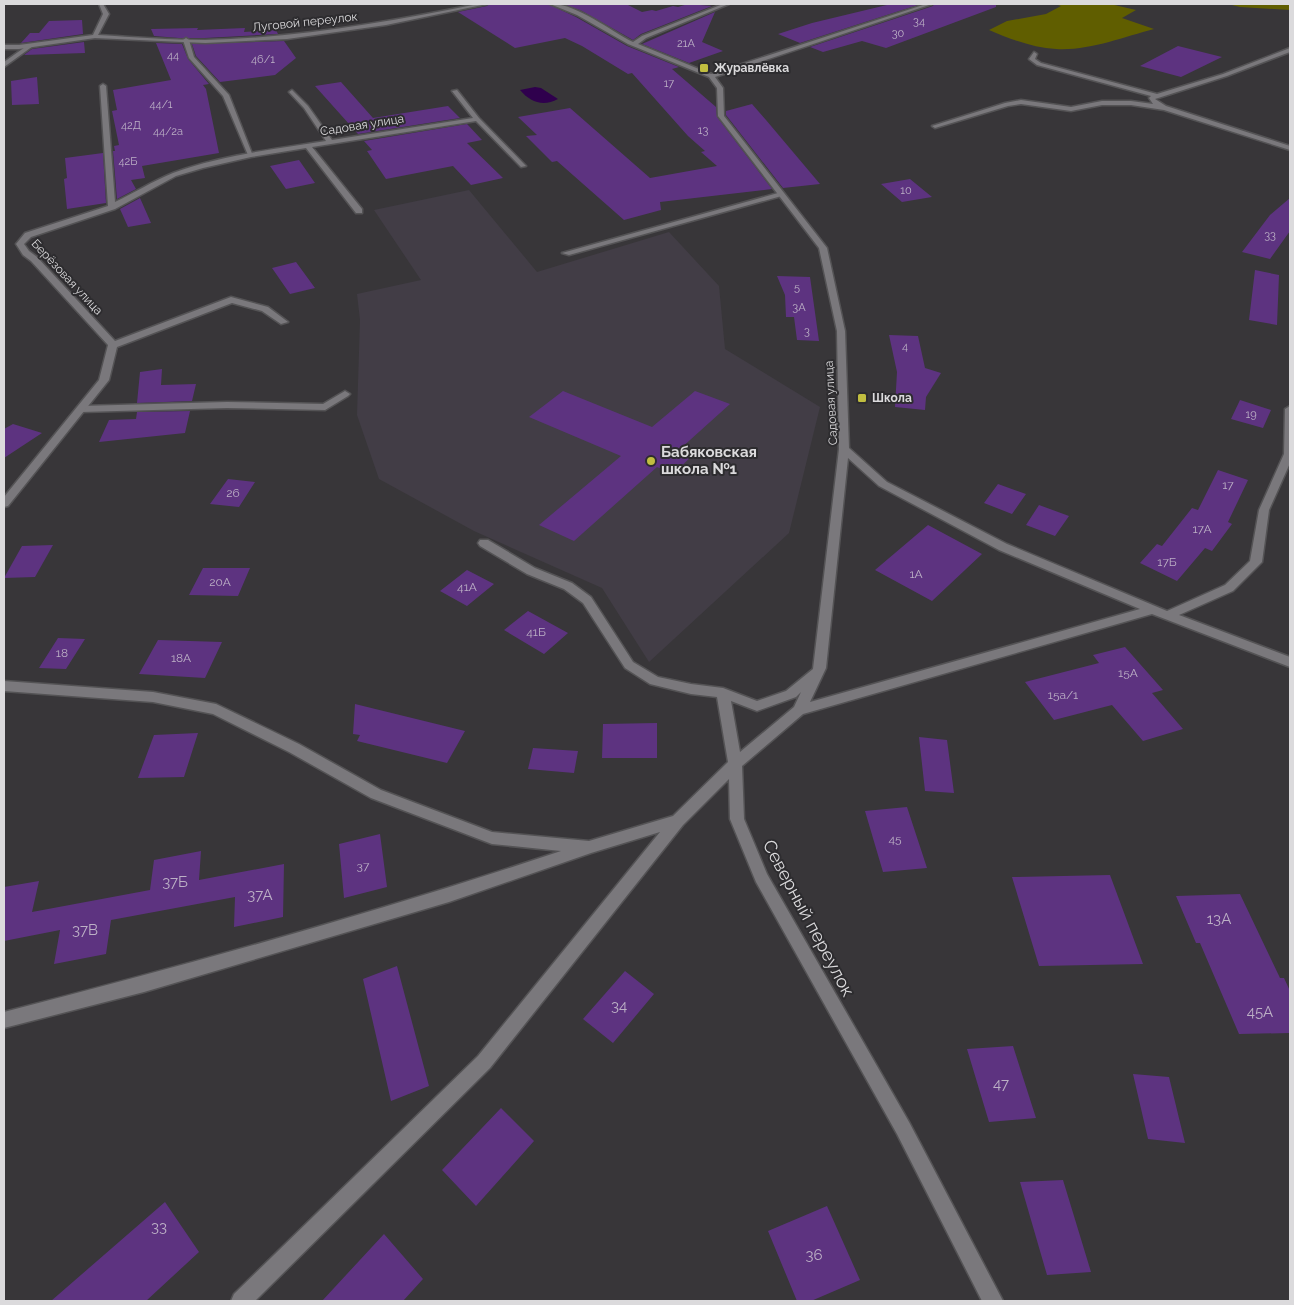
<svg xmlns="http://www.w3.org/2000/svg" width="1294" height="1305" font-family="Raleway,sans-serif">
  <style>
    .built { fill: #423d46 }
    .green { fill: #605e00 }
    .water { fill: #2f004d }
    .building { fill: #5d3380 }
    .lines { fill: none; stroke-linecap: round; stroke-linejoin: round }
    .lane-casing { stroke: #545355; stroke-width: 3 }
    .street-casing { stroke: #545355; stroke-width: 3 }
    .lane { fill: #7a787c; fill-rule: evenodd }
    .street { fill: #7a787c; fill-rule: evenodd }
    .poi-dot { fill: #c1be40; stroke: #2d2c2f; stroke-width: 2 }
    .labels { text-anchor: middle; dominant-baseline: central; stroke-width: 4; stroke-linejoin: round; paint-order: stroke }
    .far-number-label { font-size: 11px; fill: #bcb0c5 }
    .far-street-label { font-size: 12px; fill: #dbdadc; stroke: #2d2c2f }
    .far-poi-label { font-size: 12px; font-weight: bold; fill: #dbdadc; stroke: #2d2c2f; text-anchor: start }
    .number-label { font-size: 12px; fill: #bcb0c5 }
    .poi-label { font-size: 15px; font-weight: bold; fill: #dbdadc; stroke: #2d2c2f; text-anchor: start }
    .near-number-label { font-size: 15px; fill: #bcb0c5 }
    .near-street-label { font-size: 18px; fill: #dbdadc; stroke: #2d2c2f }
  </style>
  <rect width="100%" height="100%" fill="#383639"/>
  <path class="built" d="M469 190 537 272 669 232 719 286 725 349 820 407 789 533 649 662 602 588 474 531 379 479 357 415 360 320 357 294 421 280 374 210Z"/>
  <path class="green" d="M1055 4H1110L1136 10 1122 18 1154 29C1123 37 1089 51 1056 49 1033 48 1010 39 989 30L1007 21 1046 14 1061 6Z
    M1228 4H1290V10L1240 7Z"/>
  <path class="water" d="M535 87 541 88 558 99C543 107 530 102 520 90Z"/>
  <path class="building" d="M489 4H548L576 17 627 46 679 67 672 69 716 107 717 117 772 189 660 202 661 210 624 220 557 161 552 162 526 136 537 135 518 117 570 108 650 178 717 166 701 152 705 151 688 136 632 73 628 74 582 46 565 38 515 48 458 12 487 6Z
    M563 4H626L642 12 652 10 656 11 673 6 678 7 688 4 712 6 641 34 633 40 582 11Z
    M891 4H921L800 43 778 34 812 23Z
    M934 4H996V7L886 48 862 41 823 52 810 47 933 6Z
    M715 12 702 42 723 51 689 63 642 44Z
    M82 20 83 34 21 43 30 33H39L49 21Z
    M198 28 197 30 245 28 244 32 276 30 278 34 205 38H179L154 36 151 29Z
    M284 41 296 58 275 75 220 82 196 56 192 44Z
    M84 42 85 53 24 55 32 49Z
    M156 43 182 44 188 59 209 84 203 85 206 89 219 153 142 166 145 178 131 180 136 189 117 199 113 151H115L114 146 119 145 112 111 117 110 113 90 171 80Z
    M1178 46 1222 57 1181 77 1140 66Z
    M37 77 39 104 12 105 11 81Z
    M341 82 373 118 448 106 460 118 358 134 315 86Z
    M752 104 766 120 820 184 783 188 726 115V111Z
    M467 124 482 140 467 143 503 178 471 185 453 166 386 179 367 151 372 150 364 141Z
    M103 153 106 203 67 209 64 179 67 178 65 158Z
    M299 160 315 183 286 189 270 166Z
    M910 179 932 197 902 202 881 184Z
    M140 198 151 223 128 227 120 209Z
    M1290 198V231L1270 259 1242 252 1270 215Z
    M296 262 315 288 290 294 272 268Z
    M1255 270 1279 275 1277 325 1249 320Z
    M777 276 810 277 819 341 797 340 794 317H786L785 295Z
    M889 335 918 336 925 368 941 373 926 397 925 410 895 407 897 372Z
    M162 369 161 385 196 384 192 401 137 403 140 372Z
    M563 391 652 427 695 391 730 404 680 449 694 454 673 474 657 467 574 541 539 525 621 456 529 417Z
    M1240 400 1271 410 1263 428 1231 419Z
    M190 411 185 433 99 442 109 420 136 419 137 412Z
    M13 424 42 433 4 458V429Z
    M1218 470 1248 480 1228 522 1232 524 1212 551 1205 548 1177 581 1140 563 1157 544 1162 546 1192 508 1198 510Z
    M228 479 255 482 239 507 210 504Z
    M998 484 1026 494 1012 514 984 503Z
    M1039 505 1069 516 1055 536 1026 525Z
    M928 525 982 554 932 601 875 570Z
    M53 545 35 577 4 578 22 546Z
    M203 568H250L238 596 189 595Z
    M467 570 494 584 467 606 440 591Z
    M528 611 568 633 544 654 504 630Z
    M58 638 85 639 66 669 39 668Z
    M158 640 222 642 205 678 139 674Z
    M1125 647 1163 690 1152 693 1183 729 1143 741 1112 705 1054 720 1025 682 1099 663 1093 655Z
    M355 704 465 731 447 763 357 741 360 735 353 734Z
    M657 723V758H602L603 724Z
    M198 733 184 777 138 778 154 735Z
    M919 737 947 740 954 793 925 791Z
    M533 748 578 751 574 773 528 769Z
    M907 807 927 868 883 872 865 811Z
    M380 834 387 887 344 898 339 844Z
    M201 851 199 880 284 864 283 917 234 927 235 897 111 920 106 954 54 964 60 930 4 941V887L39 881 32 912 150 890 154 860Z
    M1110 875 1143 964 1039 966 1012 877Z
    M1240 894 1280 978H1284L1290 991V1033L1239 1034 1200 943H1196L1176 896Z
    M397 966 429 1086 391 1101 363 979Z
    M625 971 654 994 613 1043 583 1019Z
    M1013 1046 1036 1118 989 1122 967 1049Z
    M1133 1074 1169 1077 1185 1143 1148 1139Z
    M501 1108 534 1141 476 1206 442 1170Z
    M1063 1180 1091 1272 1047 1275 1020 1182Z
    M165 1202 199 1252 146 1301H51Z
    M827 1206 860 1280 811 1301H797L768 1231Z
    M384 1234 423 1279 403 1301H322Z"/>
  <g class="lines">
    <g class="lane-casing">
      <path id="lane" d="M186 38 189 40 194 57 229 95 253 156 248 155 223 96 189 58 183 40Z
        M28 45 33 46 4 67V62Z
        M778 193 785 195 569 255 562 253Z
        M345 391 350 394 348 396 325 410 227 408 81 412 76 409 81 406 227 402 323 404Z"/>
    </g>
    <g class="street-casing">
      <path id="street" d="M99 4H103L109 14 98 35C134 37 170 40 205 40 297 38 388 22 478 4H487L386 25 287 39 205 43 95 38 19 49H4V45H19L93 35 103 14Z
        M550 4C574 2 611 31 633 42L642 36 723 4H729L646 38 638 44 711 74 926 4H932L715 77 723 88 724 116 827 248 845 331 849 448 887 482 1007 544 1167 611 1225 585 1250 561 1259 510 1284 454 1285 409 1290 406V463L1269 510 1262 562 1233 591 1179 615 1290 657V667L1152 614 803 714 742 766 744 819 767 874 909 1122 1003 1301H982L897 1134 756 882 730 819 729 779 683 825 490 1068 255 1301H231L234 1294 478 1056 660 832 591 853 449 902 144 992 4 1028V1012C191 964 378 912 561 851L492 844 371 798 289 752 213 714 153 702 4 691V681L153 692 216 704 299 744 381 790 492 832 589 841 673 816 728 762 717 697 691 694 650 684 625 668 583 603 564 589 527 574 480 546 478 543 480 540H488L535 568 572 583 591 597 633 662 658 677 691 684 723 688 757 701 786 691 813 669 839 449 837 331 819 248 718 116 717 88 709 77 628 44 577 15ZM848 458 879 486 999 550 1140 609 810 702 826 668ZM801 692 794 707 740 752 731 701 757 711 796 697Z
        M1290 48V52L1227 76 1155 99 1166 106 1290 146V150L1164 110 1131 105H1102L1071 111 1021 104 1008 106 935 128 932 126 1005 103 1021 100 1071 107 1102 101H1131L1153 104 1149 98 1151 96 1037 65 1029 59 1034 52 1037 54 1035 59 1041 63 1157 94 1223 74Z
        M103 84 106 86 115 202C134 193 153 181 173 173 222 155 275 149 326 141L304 108 289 92 292 90 308 106 332 140 473 118 452 91 457 90 479 118 526 166 521 167 476 121 312 147 362 209V213H356L306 148 251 157 203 168 176 176 115 209 31 237 24 244 29 251 37 257 115 341 231 297 268 307 288 322 281 324 262 311 232 303 117 347 109 380 8 506 4 507V497L99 380 108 345 31 261 23 255 16 244 25 233 108 206 100 86Z"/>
    </g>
    <use href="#lane" class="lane"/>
    <use href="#street" class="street"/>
  </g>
  <g class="poi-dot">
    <rect x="699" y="63" width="10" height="10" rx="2.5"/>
    <rect x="857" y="393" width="10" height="10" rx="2.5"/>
    <circle cx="651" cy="461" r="5"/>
  </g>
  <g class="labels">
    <g class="far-number-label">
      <text x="919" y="21">34</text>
      <text x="898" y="33">30</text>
      <text x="686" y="43">21А</text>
      <text x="173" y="55">44</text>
      <text x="263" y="59">46/1</text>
      <text x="669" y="83">17</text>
      <text x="161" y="104">44/1</text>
      <text x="131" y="125">42Д</text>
      <text x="703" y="130">13</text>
      <text x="168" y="131">44/2а</text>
      <text x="128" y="161">42Б</text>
      <text x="906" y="190">10</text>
      <text x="1270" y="235">33</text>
      <text x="797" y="287">5</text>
      <text x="799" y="307">3А</text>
      <text x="807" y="331">3</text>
      <text x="905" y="346">4</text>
      <text x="1251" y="414">19</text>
    </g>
    <g class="far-street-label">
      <text transform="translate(305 22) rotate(-6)">Луговой переулок</text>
      <text transform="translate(362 125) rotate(-9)">Садовая улица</text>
      <text transform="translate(67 277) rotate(47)">Берёзовая улица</text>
      <text transform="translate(831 403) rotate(-93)">Садовая улица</text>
    </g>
    <g class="far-poi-label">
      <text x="714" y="68">Журавлёвка</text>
      <text x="872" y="398">Школа</text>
    </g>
    <g class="number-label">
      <text x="1228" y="485">17</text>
      <text x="233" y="493">26</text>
      <text x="1202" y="529">17А</text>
      <text x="1167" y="562">17Б</text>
      <text x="916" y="574">1А</text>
      <text x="220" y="582">20А</text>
      <text x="467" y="587">41А</text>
      <text x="536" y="632">41Б</text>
      <text x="62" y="653">18</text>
      <text x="181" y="658">18А</text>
      <text x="1128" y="673">15А</text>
      <text x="1063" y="695">15а/1</text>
      <text x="895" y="839">45</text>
      <text x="363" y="866">37</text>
    </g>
    <g class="poi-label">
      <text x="661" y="452">Бабяковская<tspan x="661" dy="17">школа №1</tspan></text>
    </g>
    <g class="near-number-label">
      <text x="175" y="882">37Б</text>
      <text x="260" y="895">37А</text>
      <text x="1219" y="919">13А</text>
      <text x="85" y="930">37В</text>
      <text x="619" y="1006">34</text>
      <text x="1260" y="1012">45А</text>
      <text x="1001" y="1084">47</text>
      <text x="159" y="1227">33</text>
      <text x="814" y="1255">36</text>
    </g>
    <g class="near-street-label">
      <text transform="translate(809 918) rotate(62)">Северный переулок</text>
    </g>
  </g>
  <rect width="1294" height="1305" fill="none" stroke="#dbdadc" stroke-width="10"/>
</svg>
